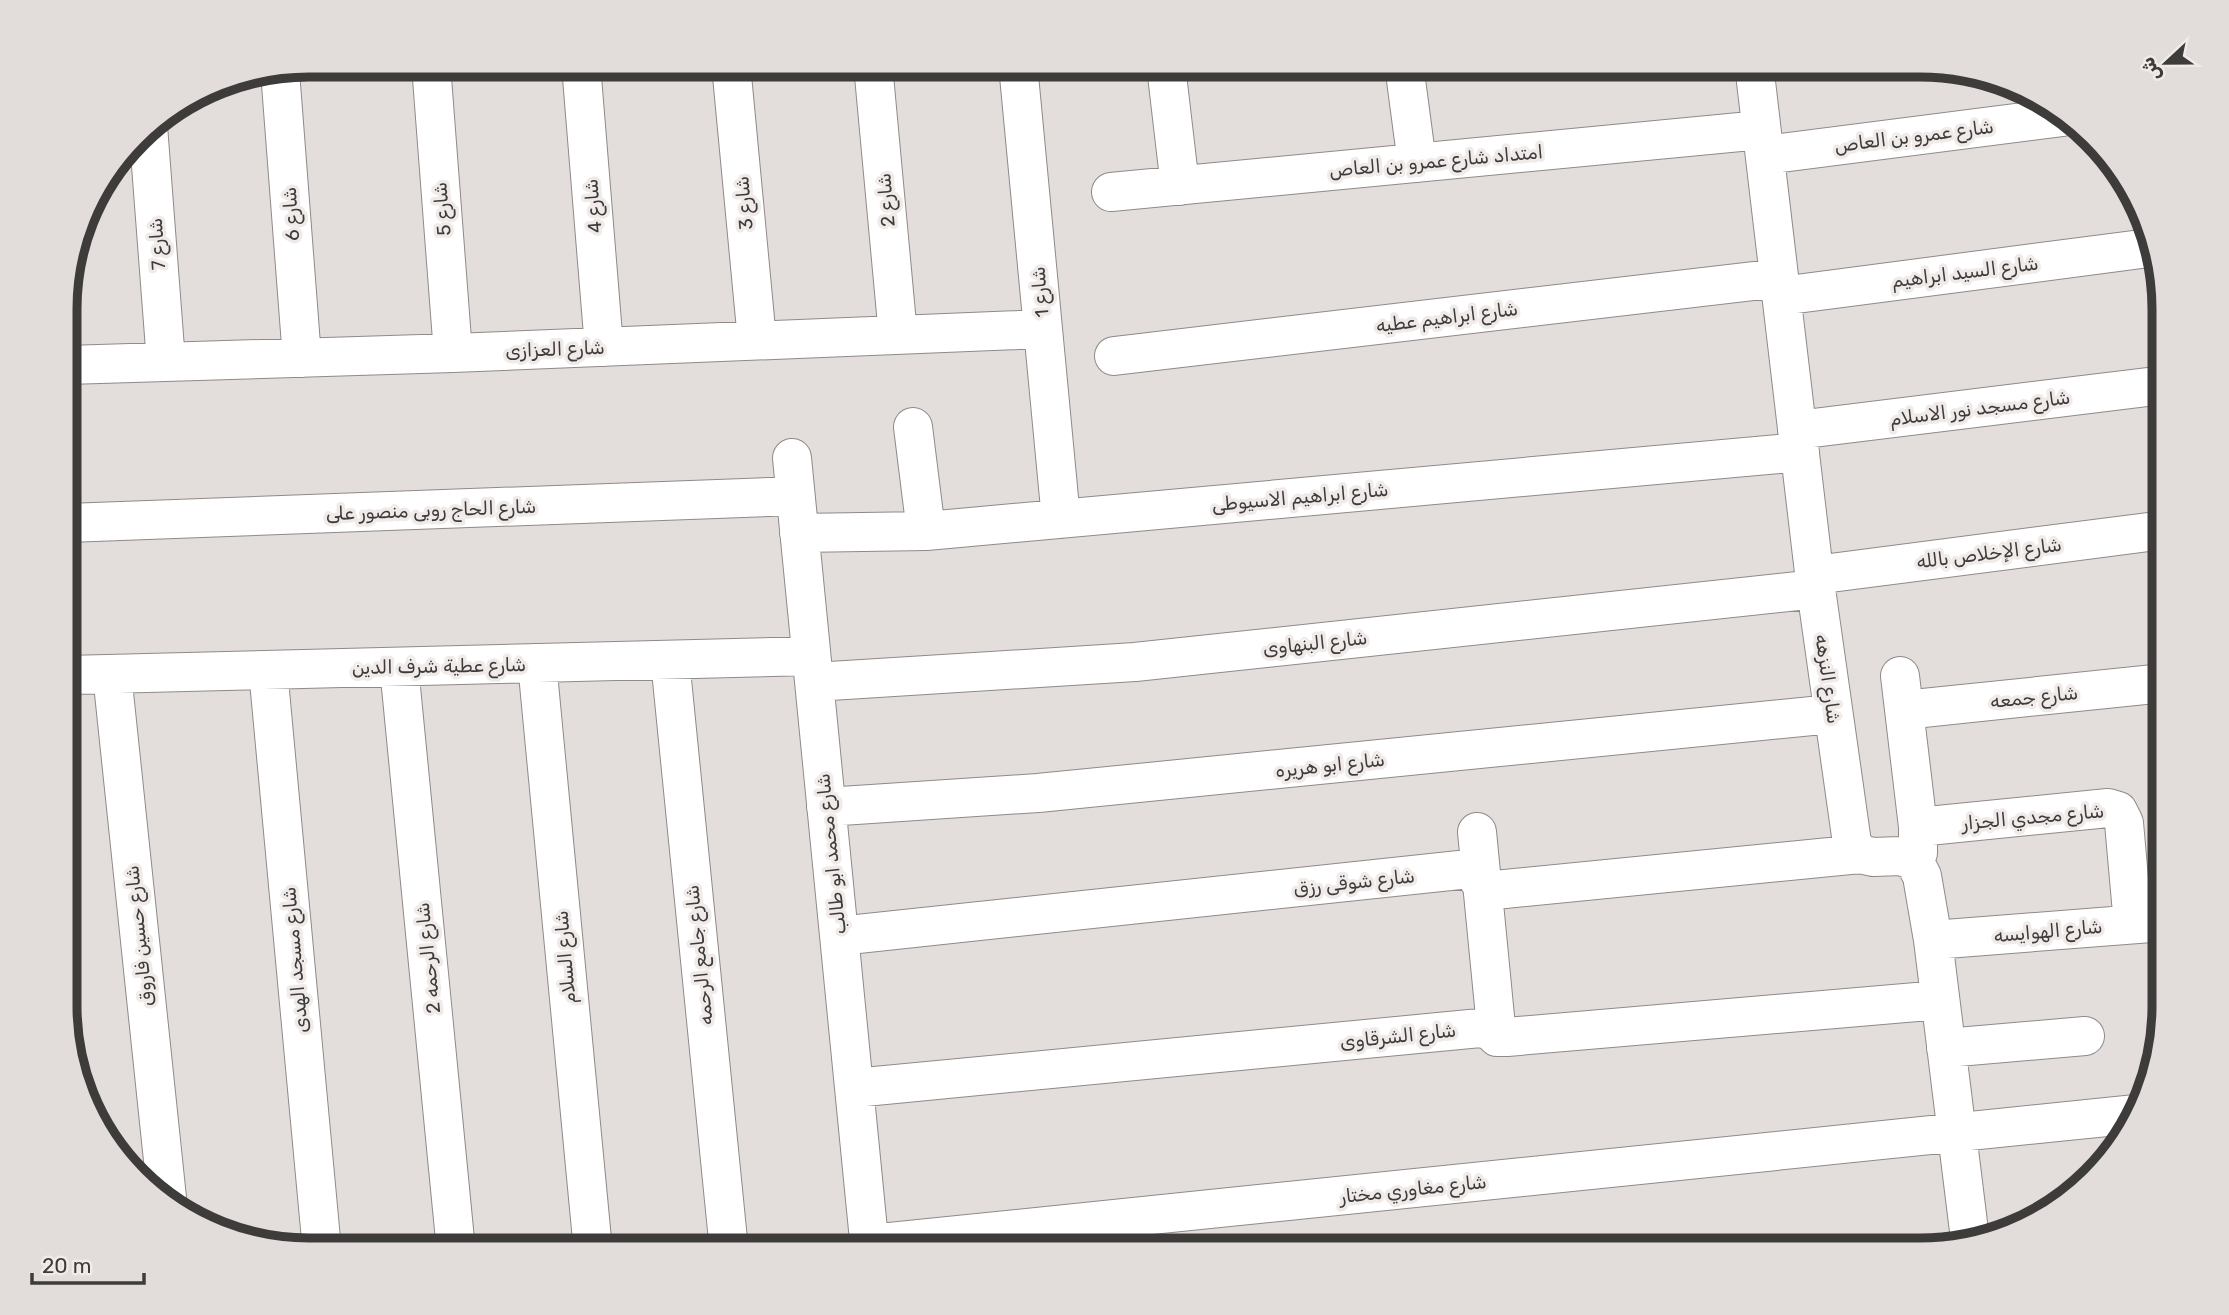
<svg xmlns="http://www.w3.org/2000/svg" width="2229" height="1315" font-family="Rubik,'Noto Sans Arabic',sans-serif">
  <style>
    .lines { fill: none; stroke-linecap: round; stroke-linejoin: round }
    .street-casing { stroke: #8f8a88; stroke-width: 40 }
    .street { stroke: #fff; stroke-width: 38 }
    .labels { text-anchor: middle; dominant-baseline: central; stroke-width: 7; stroke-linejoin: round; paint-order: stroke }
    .street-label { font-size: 19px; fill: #3e3c3b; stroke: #f0ebe9 }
    .rim { fill: none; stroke: #3e3c3b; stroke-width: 9 }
  </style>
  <rect width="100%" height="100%" fill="#e3dedb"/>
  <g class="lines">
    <g class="street-casing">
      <path id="street" d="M431 65 453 353
        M581 65 604 347
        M731 65 757 340
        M873 65 898 335
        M1018 65 1061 519
        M1404 65 1417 163
        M1754 65 1816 589 1852 843 1860 854 1873 857 1901 856 1914 861 1922 876 1933 940 1970 1239
        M280 71 302 358
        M1167 75 1180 186
        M148 126 166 362
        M1765 155 2063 117
        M1111 192 1761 130
        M1781 296 2149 248
        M1114 356 1779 278
        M67 365 453 353 1043 329
        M913 427 926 531
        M1797 430 2164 385
        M792 458 870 1250
        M67 523 795 496
        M799 533 926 531 1800 452
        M1815 575 2164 530
        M670 660 729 1250
        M537 663 593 1250
        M399 667 456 1250
        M268 670 322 1250
        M112 674 167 1198
        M67 675 811 656
        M1900 676 1918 827V853
        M814 682 1135 662 1816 589
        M1904 710 2164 683
        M826 807 1038 793 1832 714
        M1918 827 2108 808 2118 811 2124 823 2133 924
        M1477 832 1497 1037
        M839 936 1469 869 1475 874 1482 886 1495 890 1860 854
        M1933 940 2164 922
        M1946 1048 2085 1036
        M854 1088 1480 1028 1491 1031 1497 1037H1507L1940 1000
        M870 1244 2136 1114"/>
    </g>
    <use href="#street" class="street"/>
  </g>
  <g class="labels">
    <g class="street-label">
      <text transform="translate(1914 136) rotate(-7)">شارع عمرو بن العاص</text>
      <text transform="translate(1436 161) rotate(-5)">امتداد شارع عمرو بن العاص</text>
      <text transform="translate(886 200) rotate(-95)">شارع 2</text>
      <text transform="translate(744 203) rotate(-95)">شارع 3</text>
      <text transform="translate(593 206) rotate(-95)">شارع 4</text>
      <text transform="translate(442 209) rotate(-95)">شارع 5</text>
      <text transform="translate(291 214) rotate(-94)">شارع 6</text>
      <text transform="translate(157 244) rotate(-94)">شارع 7</text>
      <text transform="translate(1965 272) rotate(-7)">شارع السيد ابراهيم</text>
      <text transform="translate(1040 292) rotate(-95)">شارع 1</text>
      <text transform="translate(1447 317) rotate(-7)">شارع ابراهيم عطيه</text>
      <text transform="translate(555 349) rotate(-2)">شارع العزازى</text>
      <text transform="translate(1980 408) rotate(-7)">شارع مسجد نور الاسلام</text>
      <text transform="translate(1300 497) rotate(-5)">شارع ابراهيم الاسيوطى</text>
      <text transform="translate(431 510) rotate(-2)">شارع الحاج روبى منصور على</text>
      <text transform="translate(1989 553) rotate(-7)">شارع الإخلاص بالله</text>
      <text transform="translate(1315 643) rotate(-6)">شارع البنهاوى</text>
      <text transform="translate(439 666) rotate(-1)">شارع عطية شرف الدين</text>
      <text transform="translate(1828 679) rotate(82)">شارع النزهه</text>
      <text transform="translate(2034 697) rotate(-6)">شارع جمعه</text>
      <text transform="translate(1330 765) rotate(-6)">شارع ابو هريره</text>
      <text transform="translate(2033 817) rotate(-5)">شارع مجدي الجزار</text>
      <text transform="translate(831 854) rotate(-96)">شارع محمد ابو طالب</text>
      <text transform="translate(1354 882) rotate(-6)">شارع شوقى رزق</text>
      <text transform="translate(2048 931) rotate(-5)">شارع الهوايسه</text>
      <text transform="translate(139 936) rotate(-96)">شارع حسين فاروق</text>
      <text transform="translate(699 955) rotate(-96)">شارع جامع الرحمه</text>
      <text transform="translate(565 957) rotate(-95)">شارع السلام</text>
      <text transform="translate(428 958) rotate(-96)">شارع الرحمه 2</text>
      <text transform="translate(295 960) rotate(-95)">شارع مسجد الهدى</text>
      <text transform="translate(1398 1036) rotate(-6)">شارع الشرقاوى</text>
      <text transform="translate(1413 1189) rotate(-6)">شارع مغاوري مختار</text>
    </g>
  </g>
  <path d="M0 0H2229V1315H0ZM309 77H1920A232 232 0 0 1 2152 309V1006A232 232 0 0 1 1920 1238H309A232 232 0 0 1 77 1006V309A232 232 0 0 1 309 77Z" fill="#e2dddb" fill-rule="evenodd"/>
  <path class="rim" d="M309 77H1920A232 232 0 0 1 2152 309V1006A232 232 0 0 1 1920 1238H309A232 232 0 0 1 77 1006V309A232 232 0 0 1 309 77Z"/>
  <g transform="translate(2166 63) rotate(248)" stroke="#f0ebe9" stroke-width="5" paint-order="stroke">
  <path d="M0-5L12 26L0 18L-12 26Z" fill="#3e3c3b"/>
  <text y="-10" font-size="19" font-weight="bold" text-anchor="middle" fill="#3e3c3b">ش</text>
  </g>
  <path d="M32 1273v10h112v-10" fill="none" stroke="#3e3c3b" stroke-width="3.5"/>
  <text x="42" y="1273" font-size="21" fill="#3e3c3b" stroke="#f0ebe9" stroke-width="5" paint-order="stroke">20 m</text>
</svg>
